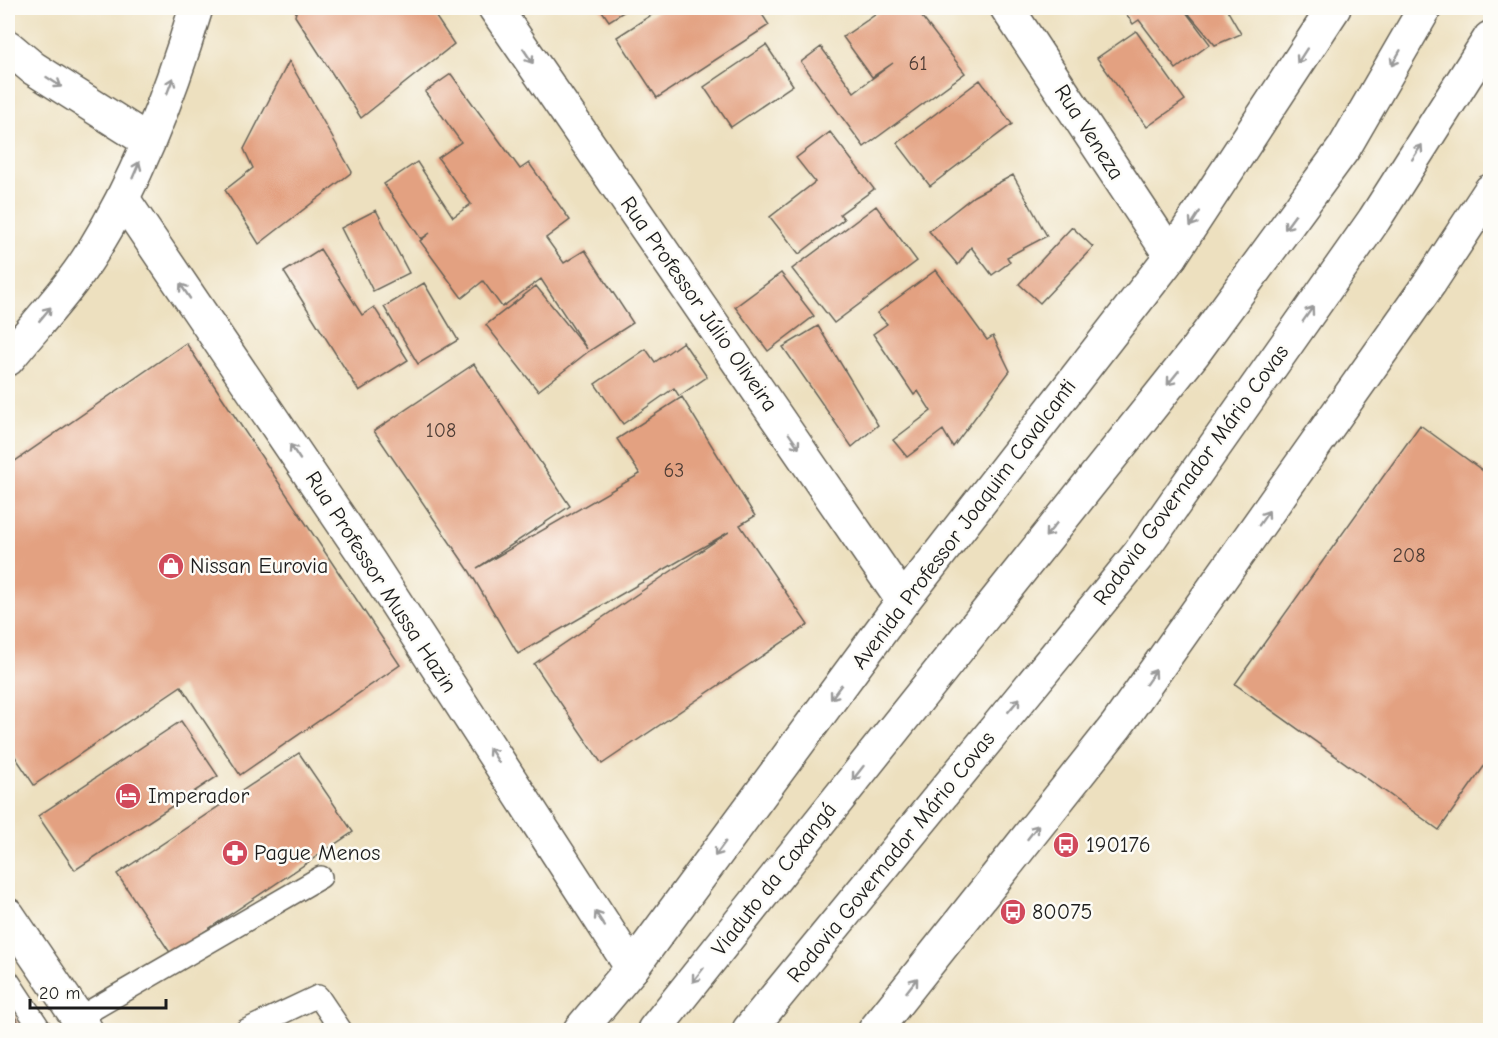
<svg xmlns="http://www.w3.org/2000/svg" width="1498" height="1038" font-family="'Comic Neue',sans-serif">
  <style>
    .building { fill: #e3a181 }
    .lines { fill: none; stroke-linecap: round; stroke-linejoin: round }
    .lane-casing { stroke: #656155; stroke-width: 24 }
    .street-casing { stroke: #656155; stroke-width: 36 }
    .secondary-casing { stroke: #656155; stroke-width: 36 }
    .primary-casing { stroke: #656155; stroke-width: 36 }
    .highway-casing { stroke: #656155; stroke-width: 36 }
    .lane { stroke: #fff; stroke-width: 21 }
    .street { stroke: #fff; stroke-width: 33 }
    .secondary { stroke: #fff; stroke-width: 33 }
    .primary { stroke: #fff; stroke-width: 33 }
    .highway { stroke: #fff; stroke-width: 33 }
    .oneway { stroke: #999 }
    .labels { text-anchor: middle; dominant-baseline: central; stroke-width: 5; stroke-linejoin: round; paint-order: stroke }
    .number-label { font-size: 20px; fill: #4e3d35 }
    .street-label { font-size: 22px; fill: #1c1c1c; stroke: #fdfcf7 }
    .poi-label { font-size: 22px; fill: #1c1c1c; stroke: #fdfcf7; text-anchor: start }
  </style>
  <rect width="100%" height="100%" fill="#fdfcf7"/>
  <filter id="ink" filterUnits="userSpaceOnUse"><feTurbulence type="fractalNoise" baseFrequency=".0167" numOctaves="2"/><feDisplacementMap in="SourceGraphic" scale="12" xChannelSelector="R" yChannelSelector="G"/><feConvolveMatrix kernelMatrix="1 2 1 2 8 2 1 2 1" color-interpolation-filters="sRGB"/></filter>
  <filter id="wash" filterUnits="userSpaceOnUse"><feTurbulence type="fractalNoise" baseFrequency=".008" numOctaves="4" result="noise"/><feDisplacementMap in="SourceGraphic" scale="24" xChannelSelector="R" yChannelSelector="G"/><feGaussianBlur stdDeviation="1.35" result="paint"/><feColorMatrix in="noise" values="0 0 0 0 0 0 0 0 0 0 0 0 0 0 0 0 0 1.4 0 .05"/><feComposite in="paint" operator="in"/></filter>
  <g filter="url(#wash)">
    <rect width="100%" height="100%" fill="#ede0bf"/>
    <g id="blocks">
      <path class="building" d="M297 8H430L454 44 361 118 295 16Z
        M600 8H630L609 21Z
        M662 8H758L769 25 657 98 617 37Z
        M885 8H915L965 73 864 147 801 62 821 47 854 92 893 63 872 77 843 37Z
        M1122 8H1183L1210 44 1176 69 1139 20 1133 24Z
        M1184 8H1226L1241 34 1215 45Z
        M1136 31 1185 100 1147 127 1097 58Z
        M766 45 793 85 731 127 704 87Z
        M289 61 352 172 259 244 225 190 253 168 244 149Z
        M451 74 520 169 529 163 570 220 546 238 564 263 585 250 633 323 589 351 538 391 486 325 536 286 587 349 541 279 502 307 483 281 462 298 420 241 430 233 421 239 384 184 417 162 453 217 471 204 438 158 461 142 425 92Z
        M980 80 1012 124 930 186 897 143Z
        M830 132 874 189 840 214 844 219 799 254 770 217 815 182 796 158Z
        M1013 175 1047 236 1007 257 1010 262 992 275 971 247 958 265 929 231 974 196Z
        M876 206 917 261 834 323 792 269Z
        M376 210 409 273 373 291 341 228Z
        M1072 227 1093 247 1040 303 1019 284Z
        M320 249 362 315 374 307 408 360 359 391 284 272Z
        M936 270 987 340 993 336 1010 371 953 447 943 430 907 457 893 440 931 411 918 391 914 395 873 334 887 324 877 313Z
        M781 273 814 316 768 351 735 307Z
        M424 283 458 340 418 364 384 307Z
        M818 326 878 425 852 447 783 347Z
        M683 342 707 377 679 396 674 388 623 424 595 384 646 349 655 362Z
        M186 343 400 665 240 775 181 686 34 785 8 746V466Z
        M474 364 570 506 477 568 640 474 617 439 682 397 755 516 740 525 808 625 602 764 534 664 729 532 518 654 470 572 374 431Z
        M1420 425 1490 476V635L1486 641 1490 644V758L1439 830 1235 684Z
        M181 721 218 776 75 870 38 816Z
        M299 753 353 832 171 954 117 874Z
        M8 1007 24 1030H8Z"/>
    </g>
  </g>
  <g filter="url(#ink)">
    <use href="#blocks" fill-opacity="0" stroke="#656155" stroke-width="1.5"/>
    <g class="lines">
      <g class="lane-casing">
        <path id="lane" d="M8 980 41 1030
          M78 1018 321 877
          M246 1030 318 996 341 1030"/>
      </g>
      <g class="street-casing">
        <path id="street" d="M495 8 903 601
          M1007 8 1171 256
          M8 47 33 68 148 141
          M123 199 370 563 632 968"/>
      </g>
      <g class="secondary-casing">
        <path id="secondary" d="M8 359C36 324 69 290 93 251 139 177 171 92 196 8
          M580 1030 632 968 903 601 1171 256 1334 8
          M875 1030 1117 725 1431 281 1490 191"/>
      </g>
      <g class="primary-casing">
        <path id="primary" d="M8 915 86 1030"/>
      </g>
      <g class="highway-casing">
        <path id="highway" d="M654 1030 1193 354 1344 148 1425 8
          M749 1030 1139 554 1374 220 1490 38"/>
      </g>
      <use href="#lane" class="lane"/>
      <use href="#street" class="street"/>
      <use href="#secondary" class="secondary"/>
      <use href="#primary" class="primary"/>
      <use href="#highway" class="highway"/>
    </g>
    <defs><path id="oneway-shaft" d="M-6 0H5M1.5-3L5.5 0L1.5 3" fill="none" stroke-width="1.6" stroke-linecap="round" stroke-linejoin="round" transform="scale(1.5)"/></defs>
    <g class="oneway">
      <use href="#oneway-shaft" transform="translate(528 56) rotate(56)"/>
      <use href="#oneway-shaft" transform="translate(1302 56) rotate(123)"/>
      <use href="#oneway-shaft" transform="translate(1396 58) rotate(120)"/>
      <use href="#oneway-shaft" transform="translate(54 82) rotate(33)"/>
      <use href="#oneway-shaft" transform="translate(170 86) rotate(-69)"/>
      <use href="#oneway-shaft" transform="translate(1417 152) rotate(-57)"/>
      <use href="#oneway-shaft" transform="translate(136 170) rotate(-67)"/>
      <use href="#oneway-shaft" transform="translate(1195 219) rotate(123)"/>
      <use href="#oneway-shaft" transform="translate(1290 222) rotate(126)"/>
      <use href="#oneway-shaft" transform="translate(185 291) rotate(-124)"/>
      <use href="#oneway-shaft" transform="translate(45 314) rotate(-50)"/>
      <use href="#oneway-shaft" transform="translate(1308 314) rotate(-55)"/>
      <use href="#oneway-shaft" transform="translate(1173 378) rotate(129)"/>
      <use href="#oneway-shaft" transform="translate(794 441) rotate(55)"/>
      <use href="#oneway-shaft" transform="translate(295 452) rotate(-124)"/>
      <use href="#oneway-shaft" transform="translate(1264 518) rotate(-55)"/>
      <use href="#oneway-shaft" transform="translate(1051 530) rotate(129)"/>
      <use href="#oneway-shaft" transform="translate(1151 677) rotate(-55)"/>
      <use href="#oneway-shaft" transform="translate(836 692) rotate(126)"/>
      <use href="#oneway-shaft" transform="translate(1014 705) rotate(-50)"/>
      <use href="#oneway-shaft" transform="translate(494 755) rotate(-123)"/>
      <use href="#oneway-shaft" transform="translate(858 773) rotate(128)"/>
      <use href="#oneway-shaft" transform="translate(1033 832) rotate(-52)"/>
      <use href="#oneway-shaft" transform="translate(720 849) rotate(126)"/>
      <use href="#oneway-shaft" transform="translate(600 919) rotate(-123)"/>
      <use href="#oneway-shaft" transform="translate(698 975) rotate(128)"/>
      <use href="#oneway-shaft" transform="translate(912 985) rotate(-52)"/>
    </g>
  </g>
  <defs>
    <g id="shop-disc" transform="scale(1.35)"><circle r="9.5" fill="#d1495b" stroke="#fdfcf7"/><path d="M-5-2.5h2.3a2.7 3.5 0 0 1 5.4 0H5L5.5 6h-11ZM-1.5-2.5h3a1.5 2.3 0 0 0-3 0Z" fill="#fff"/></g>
    <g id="hotel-disc" transform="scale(1.35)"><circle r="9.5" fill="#d1495b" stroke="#fdfcf7"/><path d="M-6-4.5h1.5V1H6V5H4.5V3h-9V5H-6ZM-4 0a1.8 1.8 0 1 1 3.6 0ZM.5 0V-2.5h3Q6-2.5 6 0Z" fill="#fff"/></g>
    <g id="bus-disc" transform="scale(1.35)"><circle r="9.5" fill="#d1495b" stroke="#fdfcf7"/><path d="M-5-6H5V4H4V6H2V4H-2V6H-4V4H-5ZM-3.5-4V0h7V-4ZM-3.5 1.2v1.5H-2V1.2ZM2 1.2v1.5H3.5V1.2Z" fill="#fff"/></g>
    <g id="pharmacy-disc" transform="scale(1.35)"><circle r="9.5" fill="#d1495b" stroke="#fdfcf7"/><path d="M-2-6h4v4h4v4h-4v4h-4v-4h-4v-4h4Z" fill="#fff"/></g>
  </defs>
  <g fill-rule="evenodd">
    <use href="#shop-disc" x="171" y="566"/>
    <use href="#hotel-disc" x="128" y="796"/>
    <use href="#bus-disc" x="1066" y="845"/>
    <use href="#pharmacy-disc" x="235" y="853"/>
    <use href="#bus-disc" x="1013" y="912"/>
  </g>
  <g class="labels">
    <g class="number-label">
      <text x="918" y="63">61</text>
      <text x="441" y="430">108</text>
      <text x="674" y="470">63</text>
      <text x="1409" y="555">208</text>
    </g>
    <g class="street-label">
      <text transform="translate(1089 132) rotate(57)">Rua Veneza</text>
      <text transform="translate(699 304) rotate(55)">Rua Professor Júlio Oliveira</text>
      <text transform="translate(1191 475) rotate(-54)">Rodovia Governador Mário Covas</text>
      <text transform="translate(964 524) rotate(-53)">Avenida Professor Joaquim Cavalcanti</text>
      <text transform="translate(381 582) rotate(57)">Rua Professor Mussa Hazin</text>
      <text transform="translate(891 857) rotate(-51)">Rodovia Governador Mário Covas</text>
      <text transform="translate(774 879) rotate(-52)">Viaduto da Caxangá</text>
    </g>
    <g class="poi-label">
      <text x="190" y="566">Nissan Eurovia</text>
      <text x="148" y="796">Imperador</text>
      <text x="1086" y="845">190176</text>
      <text x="254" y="853">Pague Menos</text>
      <text x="1032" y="912">80075</text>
    </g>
  </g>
  <rect width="1498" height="1038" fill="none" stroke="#fdfcf7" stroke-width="30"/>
  <path d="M30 999v9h136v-9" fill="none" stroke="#1c1c1c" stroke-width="3"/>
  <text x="39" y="999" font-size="18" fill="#1c1c1c" stroke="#fdfcf7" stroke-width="4.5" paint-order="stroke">20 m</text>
</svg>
